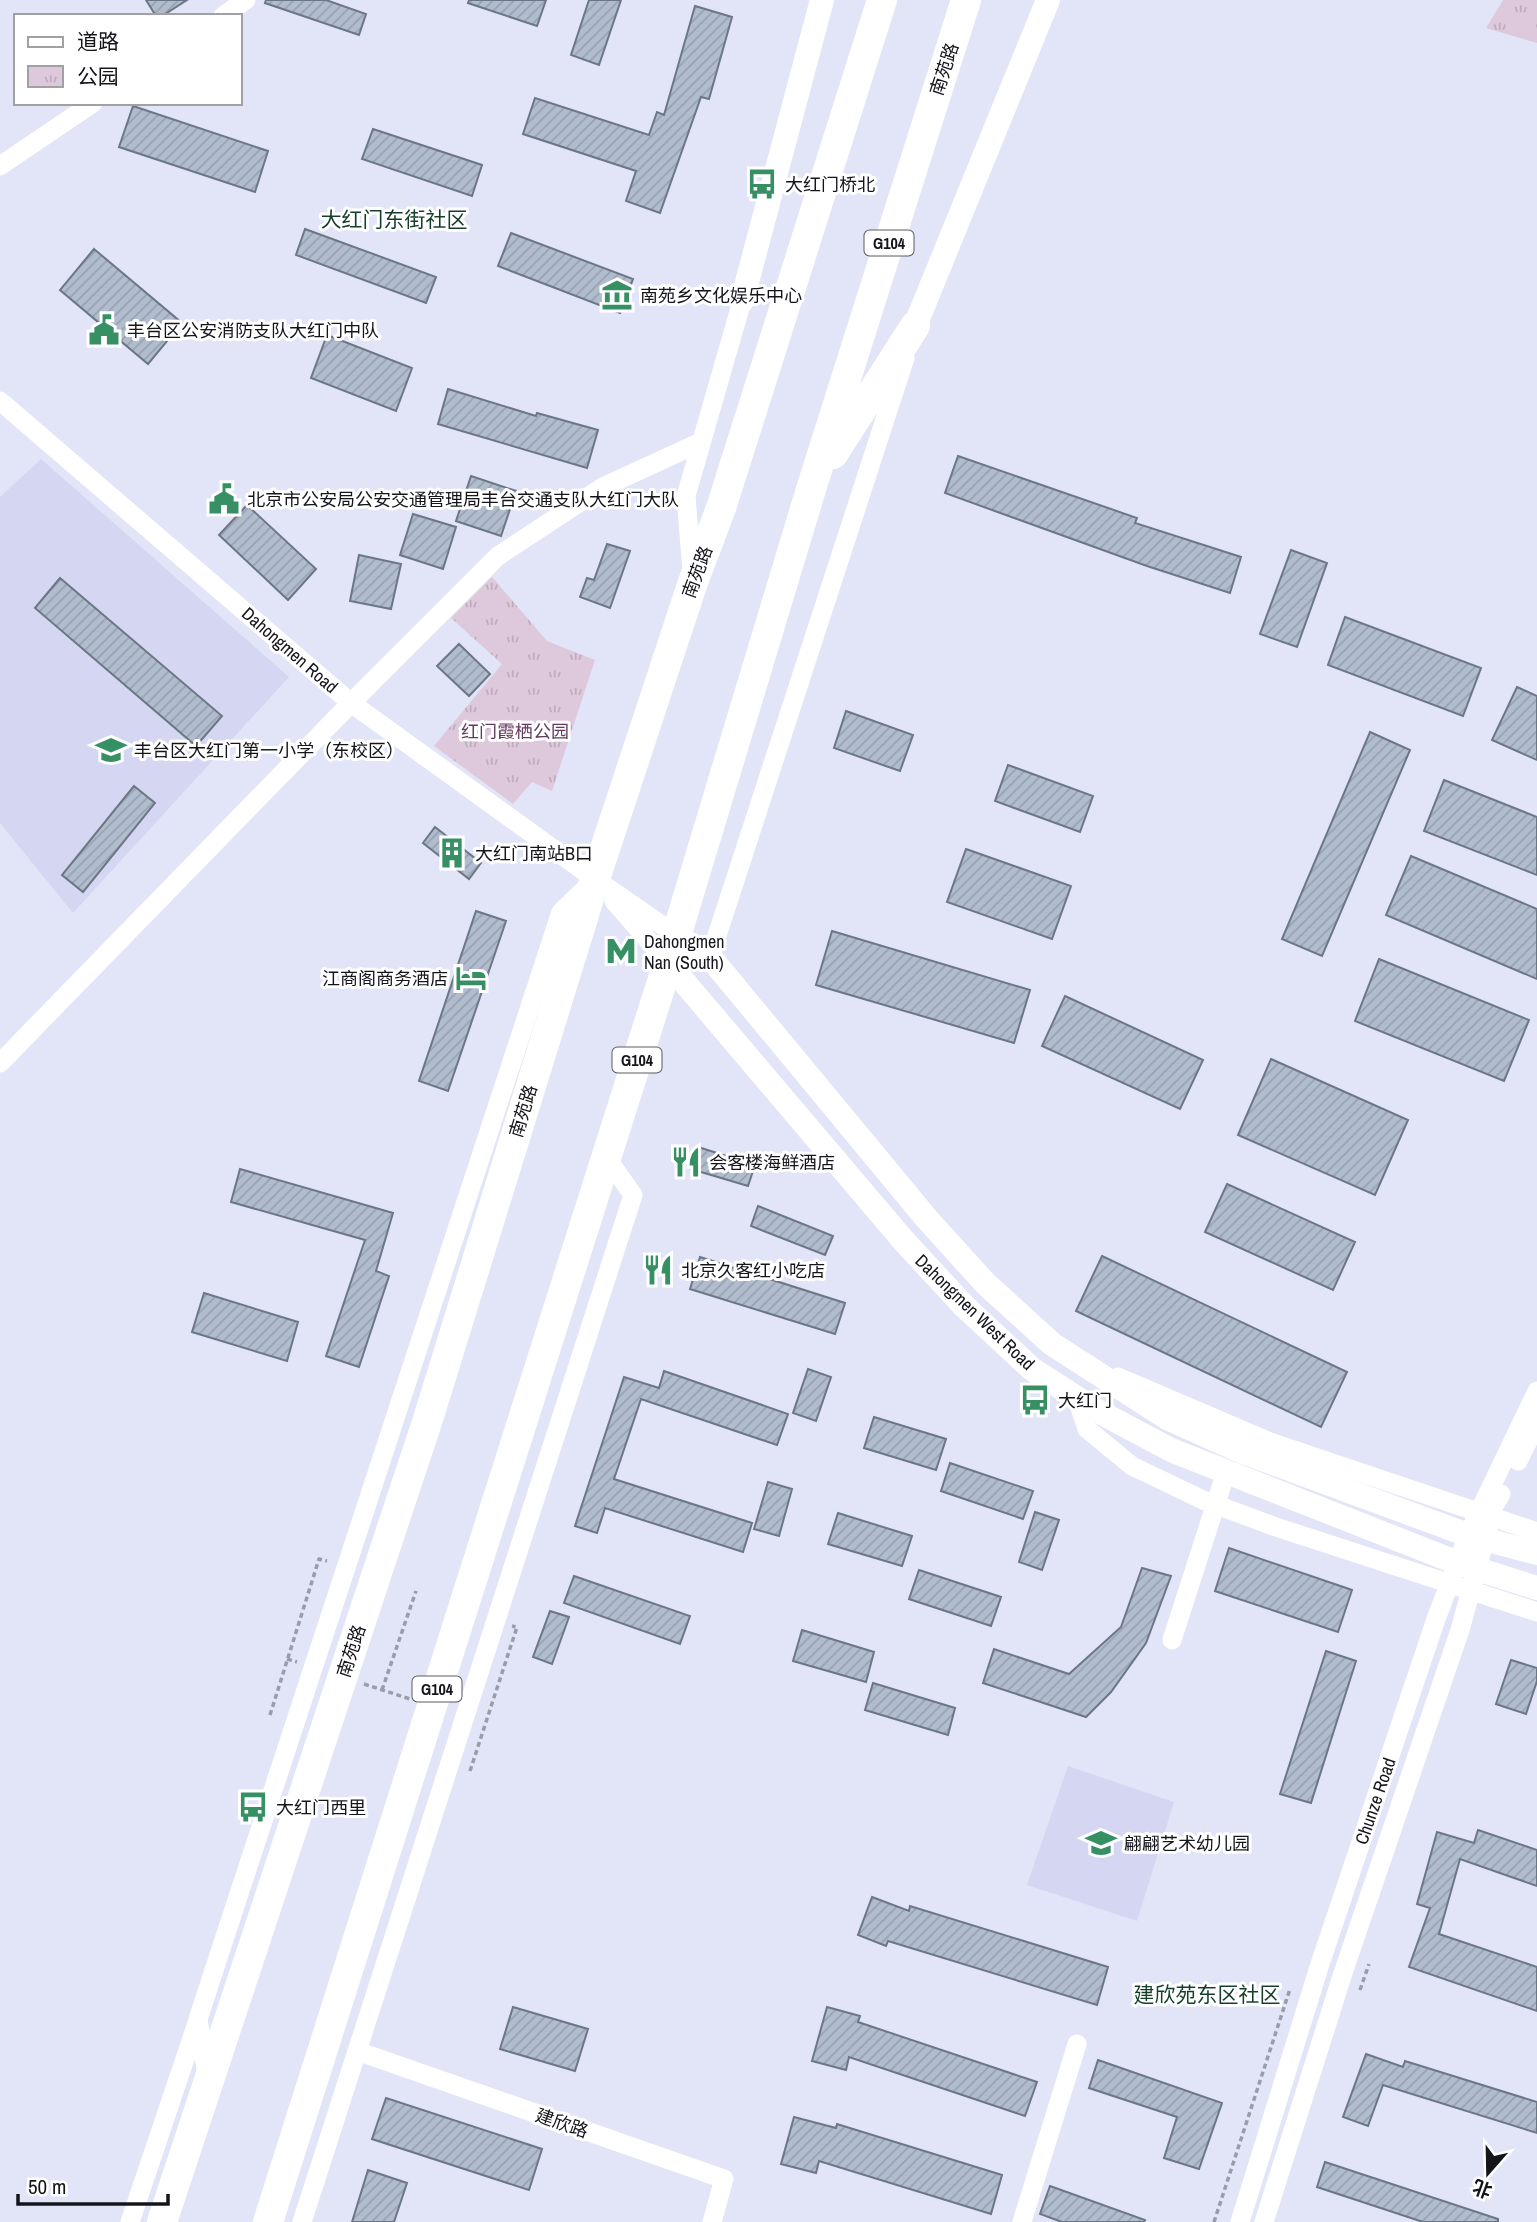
<svg xmlns="http://www.w3.org/2000/svg" width="1537" height="2222" font-family="'Archivo Narrow','Noto Sans SC',sans-serif">
  <style>
    .built { fill: #d5d7f2 }
    .park { fill: url(#park-tufts) }
    .building { fill: url(#building-hatch); stroke: #6c7786; stroke-width: 2 }
    .lines { fill: none; stroke-linecap: round; stroke-linejoin: round }
    .path { stroke: #9a9bab; stroke-width: 3.5; stroke-dasharray: 5 3.5; stroke-linecap: butt }
    .minor { stroke: #fff; stroke-width: 19 }
    .major { stroke: #fff; stroke-width: 24 }
    .highway { stroke: #fff; stroke-width: 30 }
    .labels { text-anchor: middle; dominant-baseline: central; stroke-width: 6; stroke-linejoin: round; paint-order: stroke }
    .shield { fill: #fff; stroke: #5a5a5f; stroke-width: 2 }
    .shield-label { font-size: 16px; font-weight: bold; fill: #14141b }
    .street-label { font-size: 18px; fill: #14141b; stroke: #fff }
    .poi-label { font-size: 18px; fill: #14141b; stroke: #fff; text-anchor: start }
    .park-label { font-size: 18px; fill: #653a62; stroke: #fff }
    .quarter-label { font-size: 21px; fill: #143e29; stroke: #fff }
  </style>
  <defs>
    <pattern id="park-tufts" width="24" height="20" patternUnits="userSpaceOnUse" patternTransform="scale(1.75)"><rect width="24" height="20" fill="#ddc9db"/><path d="M3 7l-1-3M5 7V3M7 7l1-3M15 17l-1-3M17 17v-4M19 17l1-3" fill="none" stroke="#bdacbb"/></pattern>
    <pattern id="building-hatch" width="6" height="6" patternUnits="userSpaceOnUse" patternTransform="scale(1.75)"><rect width="6" height="6" fill="#b1bdce"/><path d="M-1 1l2-2M0 6l6-6M5 7l2-2" fill="none" stroke="#97a2b0"/></pattern>
  </defs>
  <rect width="100%" height="100%" fill="#e2e4f8"/>
  <path class="built" d="M41 459 289 677 73 913 0 823V497Z
    M1068 1766 1174 1802 1137 1921 1027 1885Z"/>
  <path class="park" d="M1503 0H1537V43L1486 28Z
    M492 577 547 641 595 660 552 791 532 782 513 804 434 746 502 664 451 618Z"/>
  <path class="building" d="M146 0H187L162 16H156Z
    M266 0H326L366 14 359 35 265 3Z
    M469 0H546L537 26 468 3Z
    M589 0H621L599 65 571 55Z
    M695 6 732 17 709 99 701 97 660 213 626 201 636 171 523 134 535 98 649 135 657 112 664 115Z
    M133 106 268 151 255 192 119 147Z
    M373 129 482 165 472 196 362 159Z
    M305 229 436 277 426 303 296 255Z
    M511 233 633 279 620 313 498 266Z
    M94 249 182 323 148 364 60 290Z
    M327 335 412 368 396 411 311 378Z
    M448 389 536 416 537 413 598 430 587 468 438 424Z
    M958 456 1137 518 1135 523 1241 557 1230 593 1147 566 945 493Z
    M471 476 516 491 501 536 456 521Z
    M247 505 316 569 288 600 219 535Z
    M413 514 456 527 443 569 400 555Z
    M607 544 630 551 610 608 580 597 587 578 594 580Z
    M1291 550 1327 563 1297 647 1260 634Z
    M359 555 401 564 391 609 350 601Z
    M60 578 222 716 196 746 35 608Z
    M1345 617 1481 668 1463 716 1328 665Z
    M459 644 490 674 469 696 437 666Z
    M1517 687 1537 696V760L1492 740Z
    M846 711 913 735 900 771 834 748Z
    M1370 732 1410 750 1322 956 1282 939Z
    M1008 765 1093 796 1080 832 995 801Z
    M1444 780 1537 817V875L1424 831Z
    M134 786 155 803 83 892 62 875Z
    M435 827 481 863 469 879 423 843Z
    M966 849 1071 886 1052 939 947 902Z
    M1411 856 1537 909V979L1386 915Z
    M476 911 506 921 448 1091 419 1081Z
    M832 931 1030 990 1014 1043 816 985Z
    M1379 959 1529 1020 1504 1081 1355 1021Z
    M1065 996 1203 1060 1180 1109 1042 1046Z
    M1271 1059 1408 1120 1375 1195 1238 1135Z
    M698 1147 755 1165 748 1186 691 1169Z
    M240 1169 393 1213 376 1271 389 1276 359 1367 326 1356 365 1240 231 1202Z
    M1227 1184 1355 1242 1333 1290 1205 1232Z
    M758 1206 833 1236 825 1255 751 1226Z
    M1102 1256 1347 1372 1321 1427 1076 1311Z
    M700 1257 845 1303 835 1334 690 1289Z
    M204 1293 298 1322 287 1361 192 1332Z
    M808 1369 831 1377 816 1421 793 1413Z
    M664 1371 788 1414 777 1445 641 1399 614 1479 752 1523 743 1552 605 1508 597 1533 575 1526 624 1377 659 1388Z
    M874 1417 946 1439 936 1470 864 1448Z
    M950 1463 1033 1491 1023 1519 941 1491Z
    M768 1482 792 1489 779 1536 754 1529Z
    M1035 1512 1059 1520 1042 1570 1019 1562Z
    M838 1513 912 1536 902 1566 828 1544Z
    M1229 1548 1352 1590 1338 1632 1215 1591Z
    M1142 1568 1171 1576 1146 1643 1111 1692 1086 1717 983 1683 994 1649 1069 1674 1121 1627Z
    M919 1570 1001 1597 991 1626 909 1599Z
    M574 1576 690 1616 680 1644 564 1603Z
    M550 1611 569 1617 552 1664 533 1657Z
    M802 1630 874 1652 866 1682 793 1661Z
    M1326 1651 1356 1661 1311 1803 1280 1794Z
    M1511 1660 1537 1668V1681L1526 1714 1496 1704Z
    M873 1683 955 1708 948 1735 865 1710Z
    M1478 1830 1537 1850V1886L1460 1859 1439 1934 1537 1967V2011L1409 1967 1430 1908 1417 1904 1437 1832 1474 1843Z
    M872 1897 909 1911 910 1906 1108 1967 1097 2005 888 1941 886 1946 858 1935Z
    M513 2007 588 2029 575 2071 500 2049Z
    M827 2007 860 2016 858 2022 1037 2082 1025 2116 849 2057 846 2070 812 2061Z
    M1366 2054 1403 2067 1405 2061 1537 2102V2133L1383 2085 1368 2126 1343 2117Z
    M1098 2060 1222 2103 1199 2169 1164 2158 1177 2117 1089 2088Z
    M386 2098 542 2149 529 2190 372 2139Z
    M794 2117 836 2128 837 2124 1002 2175 991 2214 819 2161 816 2173 781 2164Z
    M1325 2162 1498 2219V2222H1423L1317 2187Z
    M368 2170 407 2183 394 2222H352Z
    M1050 2186 1145 2220 1144 2222H1062L1040 2214Z"/>
  <g class="lines">
    <path class="path" d="M287 1659 297 1662
      M364 1684 410 1699
      M382 1690 416 1591
      M270 1715 319 1559 327 1561
      M470 1771 517 1627 512 1626
      M1360 1990 1369 1964
      M1214 2222 1290 1989"/>
    <path class="minor" d="M223 16 246 0
      M0 166 93 103
      M0 401 351 703 595 879 676 935
      M692 572 686 496 742 301
      M614 901 668 963 710 957 905 358
      M0 1063 351 703 498 556 603 487 701 442
      M1118 1377 1270 1442 1537 1532
      M1077 1398 1087 1429 1132 1466 1203 1500 1276 1527 1537 1612
      M1518 1461 1537 1423
      M1172 1640 1226 1472
      M357 2051 724 2179 712 2222
      M207 2075 198 2019 561 912 592 882
      M130 2222 197 2023
      M302 2222 633 1195 606 1157
      M1022 2222 1077 2044
      M1240 2222 1320 1964 1436 1619 1468 1535 1537 1391
      M1264 2222 1343 1973 1460 1630 1494 1506 1501 1494"/>
    <path class="major" d="M742 301 822 0
      M915 326 1048 0
      M676 935 710 957 927 1219 986 1284 1052 1344 1167 1418 1243 1452 1468 1535 1537 1553
      M668 963 903 1240 964 1306 1032 1369 1094 1409 1171 1450 1458 1563 1537 1588"/>
    <path class="highway" d="M833 454 915 326
      M162 2222 428 1419 595 879 693 582 721 508 882 0
      M268 2222 668 963 812 486 966 0"/>
  </g>
  <defs>
    <g id="bus-bare" transform="scale(2.415)"><path d="M-5-6H5V4H4V6H2V4H-2V6H-4V4H-5ZM-3.5-4V0h7V-4ZM-3.5 1.2v1.5H-2V1.2ZM2 1.2v1.5H3.5V1.2Z" fill="#378f64" stroke="#fff" stroke-width="2.5" paint-order="stroke"/></g>
    <g id="museum-bare" transform="scale(2.415)"><path d="M0-6L6-3V-2H-6V-3ZM-5-1h2V3h-2ZM-1-1h2V3h-2ZM3-1h2V3H3ZM-6 4H6V6H-6Z" fill="#378f64" stroke="#fff" stroke-width="2.5" paint-order="stroke"/></g>
    <g id="civic-bare" transform="scale(2.415)"><path d="M-.6-6.5H3V-4.5H.6V-3L4-1V1h2V6H-6V1h2V-1L-.6-3ZM-1.2 2.5V6h2.4V2.5Z" fill="#378f64" stroke="#fff" stroke-width="2.5" paint-order="stroke"/></g>
    <g id="school-bare" transform="scale(2.415)"><path d="M0-5L7-2L0 1L-7-2ZM-4 1L0 2.5L4 1V4Q0 6-4 4Z" fill="#378f64" stroke="#fff" stroke-width="2.5" paint-order="stroke"/></g>
    <g id="building-bare" transform="scale(2.415)"><path d="M-4-6H4V6H1V3H-1V6H-4ZM-2.5-4.3h1.7v1.8h-1.7ZM.8-4.3h1.7v1.8H.8ZM-2.5-1h1.7V.8h-1.7ZM.8-1h1.7V.8H.8Z" fill="#378f64" stroke="#fff" stroke-width="2.5" paint-order="stroke"/></g>
    <g id="metro-bare" transform="scale(2.415)"><path d="M-5.5 5V-5H-3L0 0L3-5H5.5V5H3V-.5L0 4L-3-.5V5Z" fill="#378f64" stroke="#fff" stroke-width="2.5" paint-order="stroke"/></g>
    <g id="hotel-bare" transform="scale(2.415)"><path d="M-6-4.5h1.5V1H6V5H4.5V3h-9V5H-6ZM-4 0a1.8 1.8 0 1 1 3.6 0ZM.5 0V-2.5h3Q6-2.5 6 0Z" fill="#378f64" stroke="#fff" stroke-width="2.5" paint-order="stroke"/></g>
    <g id="restaurant-bare" transform="scale(2.415)"><path d="M-5-6h1v4h1v-4h1v4h1v-4h1v5L-1.5 .5V6h-2V.5L-5-1ZM5-6V6H3V1.5H1.5Q1.5-4 5-6Z" fill="#378f64" stroke="#fff" stroke-width="2.5" paint-order="stroke"/></g>
  </defs>
  <g fill-rule="evenodd">
    <use href="#bus-bare" x="762" y="184"/>
    <use href="#museum-bare" x="617" y="295"/>
    <use href="#civic-bare" x="104" y="330"/>
    <use href="#civic-bare" x="224" y="499"/>
    <use href="#school-bare" x="111" y="750"/>
    <use href="#building-bare" x="452" y="853"/>
    <use href="#metro-bare" x="621" y="951"/>
    <use href="#hotel-bare" x="471" y="978"/>
    <use href="#restaurant-bare" x="686" y="1162"/>
    <use href="#restaurant-bare" x="658" y="1270"/>
    <use href="#bus-bare" x="1035" y="1400"/>
    <use href="#bus-bare" x="253" y="1807"/>
    <use href="#school-bare" x="1101" y="1843"/>
  </g>
  <g class="labels">
    <g class="shield">
      <rect x="864.5" y="230.5" width="49" height="25" rx="5"/>
      <rect x="612.5" y="1047.5" width="49" height="25" rx="5"/>
      <rect x="412.5" y="1676.5" width="49" height="25" rx="5"/>
    </g>
    <g class="shield-label">
      <text x="889" y="243">G104</text>
      <text x="637" y="1060">G104</text>
      <text x="437" y="1689">G104</text>
    </g>
    <g class="street-label">
      <text transform="translate(944 69) rotate(-72)">南苑路</text>
      <text transform="translate(697 572) rotate(-70)">南苑路</text>
      <text transform="translate(290 650) rotate(41)">Dahongmen Road</text>
      <text transform="translate(523 1111) rotate(-73)">南苑路</text>
      <text transform="translate(975 1312) rotate(44)">Dahongmen West Road</text>
      <text transform="translate(351 1651) rotate(-72)">南苑路</text>
      <text transform="translate(1375 1801) rotate(-71)">Chunze Road</text>
      <text transform="translate(562 2123) rotate(19)">建欣路</text>
    </g>
    <g class="poi-label">
      <text x="785" y="184">大红门桥北</text>
      <text x="640" y="295">南苑乡文化娱乐中心</text>
      <text x="127" y="330">丰台区公安消防支队大红门中队</text>
      <text x="247" y="499">北京市公安局公安交通管理局丰台交通支队大红门大队</text>
      <text x="134" y="750">丰台区大红门第一小学（东校区）</text>
      <text x="475" y="853">大红门南站B口</text>
      <text x="644" y="941">Dahongmen<tspan x="644" dy="21">Nan (South)</tspan></text>
      <text x="448" y="978" text-anchor="end">江商阁商务酒店</text>
      <text x="709" y="1162">会客楼海鲜酒店</text>
      <text x="681" y="1270">北京久客红小吃店</text>
      <text x="1058" y="1400">大红门</text>
      <text x="276" y="1807">大红门西里</text>
      <text x="1124" y="1843">翩翩艺术幼儿园</text>
    </g>
    <g class="park-label">
      <text x="515" y="731">红门霞栖公园</text>
    </g>
    <g class="quarter-label">
      <text x="394" y="219">大红门东街社区</text>
      <text x="1207" y="1994">建欣苑东区社区</text>
    </g>
  </g>
  <rect x="14" y="14" width="228" height="91" fill="#ffffff" stroke="#a1a1a4" stroke-width="2"/>
  <rect x="28" y="37" width="35" height="10" fill="#ffffff" stroke="#a1a1a4" stroke-width="2"/>
  <text x="77" y="49" font-size="21" fill="#14141b">道路</text>
  <rect x="28" y="66" width="35" height="21" fill="url(#park-tufts)" stroke="#a1a1a4" stroke-width="2"/>
  <text x="77" y="84" font-size="21" fill="#14141b">公园</text>
  <g transform="translate(1488 2173) rotate(200)" stroke="#ffffff" stroke-width="5" paint-order="stroke">
  <path d="M0-5L12 26L0 18L-12 26Z" fill="#14141b"/>
  <text y="-10" font-size="19" font-weight="bold" text-anchor="middle" fill="#14141b">北</text>
  </g>
  <path d="M18 2194v10h150v-10" fill="none" stroke="#14141b" stroke-width="3.5"/>
  <text x="28" y="2194" font-size="21" fill="#14141b" stroke="#ffffff" stroke-width="5" paint-order="stroke">50 m</text>
</svg>
